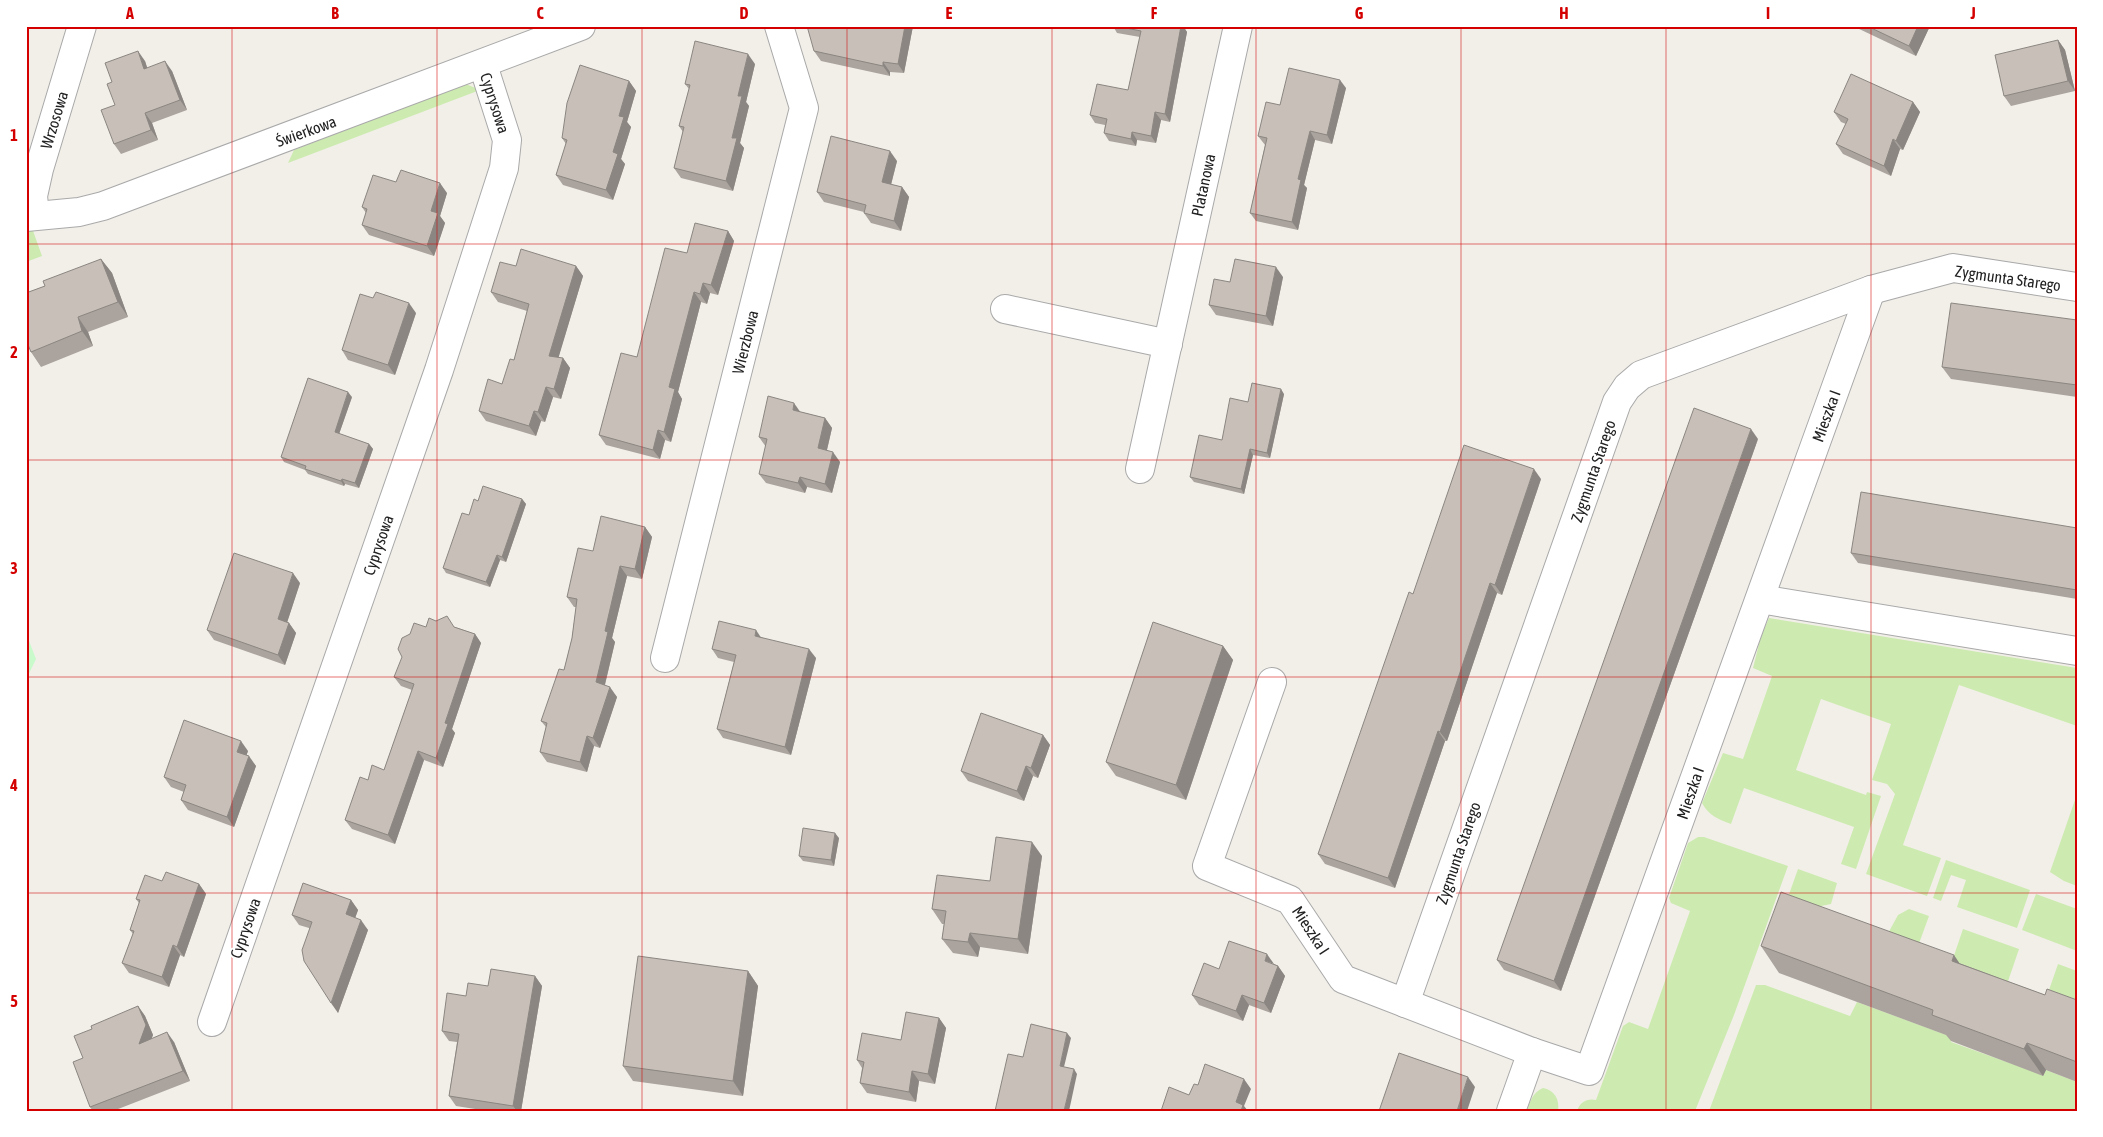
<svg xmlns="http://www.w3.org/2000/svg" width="2103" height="1137" font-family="'Asap Condensed',sans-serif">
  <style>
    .grass { fill: #cdebb0 }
    .park { fill: #c8facc }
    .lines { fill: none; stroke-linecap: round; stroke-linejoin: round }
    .minor-casing { stroke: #a9a9a9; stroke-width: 30 }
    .minor { stroke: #fff; stroke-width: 28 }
    .wall { fill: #aba49e }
    .shaded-wall { fill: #8b8681 }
    .building { fill: #c7bfb8; stroke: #8b8681 }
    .grid { fill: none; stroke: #d40000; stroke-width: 1; stroke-opacity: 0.55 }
    .labels { text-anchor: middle; stroke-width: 4; stroke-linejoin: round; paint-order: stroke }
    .street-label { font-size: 16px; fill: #222; stroke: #fff }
    .neatline { fill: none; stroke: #d40000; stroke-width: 2 }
    .grid-label { font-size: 16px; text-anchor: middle; font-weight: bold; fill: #d40000 }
  </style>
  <rect width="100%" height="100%" fill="#f2efe9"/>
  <g class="grass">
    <path d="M466,84l14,6 -192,73 6,-13z"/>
    <path d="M26,228h6l10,28 -16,6z"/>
    <path d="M1769,618l308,50v58l-118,-41 -56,160 38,13 -14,38 -61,-22 29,-80 -8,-10 -15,-4 19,-56 -70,-25 -25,71 70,25 1,-3 14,4 -25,73 -15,-5 13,-37 -110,-39 -13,36c-13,-5 -22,-8 -29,-21l21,-50 20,6 29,-83 -19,-8 8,-32z"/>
    <path d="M2077,794v92l-13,-5 -14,-9z"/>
    <path d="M1698,837h6l84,29 -54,149 -39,96h-118c3,-9 10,-13 19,-11l27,-74 6,-4 19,7 42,-118 -19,-8 -2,-5 19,-55z"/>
    <path d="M1946,860l84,30 -13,38 -60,-21 9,-27 -15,-5 -10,26 -8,-3z"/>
    <path d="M1798,869l39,14 -6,21 -49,10z"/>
    <path d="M2036,894l41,15v42l-55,-21z"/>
    <path d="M1909,909l20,7 -16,44 -33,-12 18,-33z"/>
    <path d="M1963,929l56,20 -17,50 -54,-26z"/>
    <path d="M2058,964l19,7v29l-28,-10z"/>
    <path d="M1756,985h9l85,31 7,-14 95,35 -1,5 92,33 3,-5 31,12v29h-368z"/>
    <path d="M1543,1088c11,2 17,11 15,23h-31c3,-10 6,-19 16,-23z"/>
  </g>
  <path class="park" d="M26,633l10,26 -10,21z"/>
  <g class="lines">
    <defs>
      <g id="minor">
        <path d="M35,215l-2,-19 6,-27 43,-143"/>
        <path d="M26,217l53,-5 24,-6 478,-180"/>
        <path d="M1005,309l163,35"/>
        <path d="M1140,469l98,-443"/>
        <path d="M1760,599l317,52"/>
        <path d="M665,658l139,-550 -25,-82"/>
        <path d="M1272,682l-65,184 83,34 53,79 189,73 57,19 282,-781"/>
        <path d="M1405,1003l212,-601 10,-15 14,-12 230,-85 82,-22 124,19"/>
        <path d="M212,1022l227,-652 65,-202 3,-28 -24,-75"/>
        <path d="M1511,1111l21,-59"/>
      </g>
    </defs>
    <use href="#minor" class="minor-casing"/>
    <use href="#minor" class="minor"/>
  </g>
  <g class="wall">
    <path d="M913,26l-9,47 -14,-1v4l-69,-15 -7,-10z"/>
    <path d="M1113,26h70l4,6 -17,90 -9,-2 -5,23 -19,-3 -1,6 -27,-5 -5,-8 1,-8 -10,-2 -5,-8 38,-25 12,-53 -23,-4z"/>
    <path d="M1854,26h76l-14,30 -61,-29z"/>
    <path d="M2058,40l7,10 10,41 -64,15 -7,-10z"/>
    <path d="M145,61l2,7 25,3 15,39 -35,13 6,17 -37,14 -7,-10 1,-39 -3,-23z"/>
    <path d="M755,64l-9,38 3,4 -9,37 4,5 -11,43 -52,-13 -7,-10 9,-36 -4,-6 10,-37 -4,-5z"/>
    <path d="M629,81l7,10 -9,31 4,5 -10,32 4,5 -12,36 -50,-15 -7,-10 10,-31 -4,-6z"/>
    <path d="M1346,88l-14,56 -17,-4 -11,45 3,3 -9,42 -42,-9 -6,-8 15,-68 -7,-9 22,-31z"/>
    <path d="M1913,102l7,10 -17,38 -3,-1 -9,27 -48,-22 -7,-10 10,-20 -5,-2 -7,-10z"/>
    <path d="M897,161l-6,24 11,2 7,10 -8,34 -30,-8 -7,-10v-1l-40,-10 -7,-10z"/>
    <path d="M396,182l51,11 -7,23 5,7 -11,33 -65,-21 -7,-10 4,-12 -4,-6z"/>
    <path d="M728,231l6,10 -16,54 -8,-2 -3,11 -6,-2 -23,90 4,7 -11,43 -6,-2 -5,19 -54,-14 -7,-10 88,-182z"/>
    <path d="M101,259l11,14 16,44 -40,15 5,14 -52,21 -10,-15 -4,-9 -1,1v-51l19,-7z"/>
    <path d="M516,266h60l7,10 -25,82h5l7,10 -9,31 -8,-2 -8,25 -4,-1 -5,15 -50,-15 -7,-10 23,-27 12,-24 13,-49 -29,-9 -7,-10z"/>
    <path d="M1283,277l-10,49 -57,-11 -7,-10 21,-23z"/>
    <path d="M416,313l-21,62 -47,-15 -6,-10z"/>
    <path d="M2077,320v77l-126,-18 -9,-12z"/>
    <path d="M1284,394l-14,64 -17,-3 -9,39 -50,-12 -4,-5 32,-37 26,-38z"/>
    <path d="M352,397l-13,37 30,10 4,5 -14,39 -14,-4 -1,2 -36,-12 -3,-4 -21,-8 -3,-5z"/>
    <path d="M801,412l24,6 7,10 -5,22 13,12 -8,31 -25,-6 -2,6 -39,-10 -7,-9 7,-27 -7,-10z"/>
    <path d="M1758,439l-197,552 -57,-21 -7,-10z"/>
    <path d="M1541,479l-39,116 -5,-2 -50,148h-2l-50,147 -70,-24 -7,-10 95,-260z"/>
    <path d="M522,499l4,5 -20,58 -6,-2 -10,27 -44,-14 -3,-5 35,-67z"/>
    <path d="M645,527l7,10 -10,42 -15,-3 -15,62 3,4 -10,43 12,12 -17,51 -6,-2 -7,26 -40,-10 -7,-10 6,-25 -5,-6 23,-51 8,-32 4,-31h-2l-7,-10 26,-46z"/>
    <path d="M2077,528v71l-219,-36 -7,-10z"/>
    <path d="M300,583l-13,39 2,1 7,10 -11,32 -71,-25 -7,-10z"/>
    <path d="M426,627h29l20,7 6,9 -29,86 3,4 -12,34 -19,-7 -29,84 -43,-15 -7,-9 23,-40 16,-10 28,-80 -11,-4 -7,-9z"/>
    <path d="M761,637l55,21 -25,97 -68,-17 -6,-9 17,-67 -16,-4 -6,-9z"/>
    <path d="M1223,646l10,14 -47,140 -70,-24 -10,-14z"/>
    <path d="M1043,735l7,10 -12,33 -5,-2 -9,25 -56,-20 -7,-10z"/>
    <path d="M248,751l-2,5 10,10 -22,61 -46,-17 -7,-10 3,-8 -13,-5 -7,-10z"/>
    <path d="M839,838l-5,28 -31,-5 -4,-5z"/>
    <path d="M1042,856l-14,98 -48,-7 -2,10 -25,-4 -11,-14 2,-15h-2l-10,-15z"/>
    <path d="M162,881l37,3 7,10 -22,63 -4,-2 -11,32 -40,-14 -7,-10 11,-29 -3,-4 9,-27 -3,-4z"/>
    <path d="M351,900l7,10 -3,8 13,12 -30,83 -29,-85 -10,-3 -7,-10z"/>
    <path d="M1761,946l198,17 86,32 32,5v82l-31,-12 -3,6 -92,-35 -5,-6 -167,-62z"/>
    <path d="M1274,964l4,2 7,10 -14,37 -22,-8 -6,16 -44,-16 -7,-10z"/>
    <path d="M748,971l10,15 -15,110 -110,-15 -10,-15z"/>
    <path d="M535,976l7,10 -21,125h-33l-32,-5 -7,-10 8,-54 -8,-1 -7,-10 24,-35 22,-10z"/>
    <path d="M138,1006l7,10 8,19 -2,4 23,3 16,39 -77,30h-20l-3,-4 -7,-49 9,-29z"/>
    <path d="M939,1018l7,10 -11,56 -16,-3 -3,21 -49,-9 -7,-10 2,-15 -5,-8 44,-20z"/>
  </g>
  <g class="shaded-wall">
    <path d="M905,26h8l-9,47 -6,-9z"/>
    <path d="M1178,26h5l4,6 -17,90 -5,-8z"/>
    <path d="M1918,26h12l-14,30 -7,-10z"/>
    <path d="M2058,40l7,10 10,41 -7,-10z"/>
    <path d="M138,51l7,10 6,18 -7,-10z"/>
    <path d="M748,54l7,10 -9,38 3,4 -9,37 4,5 -11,43 -7,-10 12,-85z"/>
    <path d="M165,61l7,10 15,39 -7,-10z"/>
    <path d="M883,62l7,10v4l-7,-10z"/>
    <path d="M1340,80l6,8 -14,56 -5,-9z"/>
    <path d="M629,81l7,10 -9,31 4,5 -10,32 4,5 -12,36 -7,-10 13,-74z"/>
    <path d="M1913,102l7,10 -17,38 -7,-9z"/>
    <path d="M1155,112l6,8 -5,23 -5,-7z"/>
    <path d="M145,113l7,10 6,17 -7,-10z"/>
    <path d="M1310,131l5,9 -11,45 3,3 -9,42 -6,-8 6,-43z"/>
    <path d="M1132,132l5,8 -1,6 -5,-7z"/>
    <path d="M1893,139l7,10 -9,27 -7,-10z"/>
    <path d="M890,151l7,10 -8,31 -7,-10z"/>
    <path d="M440,183l7,10 -7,23 5,7 -11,33 -7,-10 4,-35z"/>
    <path d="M902,187l7,10 -8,34 -7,-10z"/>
    <path d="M728,231l6,10 -16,54 -7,-10z"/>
    <path d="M101,259l11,14 16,44 -10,-15z"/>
    <path d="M576,266l7,10 -27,90 -7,-10z"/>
    <path d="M1276,267l7,10 -10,49 -7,-10z"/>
    <path d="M703,283l7,10 -3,11 -7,-10z"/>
    <path d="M694,292l7,10 -23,90 4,7 -11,43 -7,-10 5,-45z"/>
    <path d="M409,303l7,10 -21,62 -7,-10z"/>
    <path d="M78,317l10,15 5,14 -11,-15z"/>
    <path d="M563,358l7,10 -9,31 -7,-10z"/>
    <path d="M546,387l7,10 -8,25 -7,-10z"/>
    <path d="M1281,389l3,5 -14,64 -3,-5z"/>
    <path d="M348,392l4,5 -14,40 -3,-5z"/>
    <path d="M794,403l7,10 -8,-3z"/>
    <path d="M534,411l7,10 -5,15 -7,-10z"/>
    <path d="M825,418l7,10 -7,30 -7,-10z"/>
    <path d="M1751,429l7,10 -197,552 -7,-10z"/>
    <path d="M658,430l7,10 -5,19 -7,-9z"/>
    <path d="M369,444l4,5 -14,39 -4,-5z"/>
    <path d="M1250,449l3,6 -9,39 -3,-5z"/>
    <path d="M833,452l7,10 -8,31 -7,-9z"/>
    <path d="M1534,469l7,10 -39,116 -7,-10z"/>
    <path d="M800,477l7,10 -2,6 -7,-10z"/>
    <path d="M342,479l3,5 -1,2 -3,-5z"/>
    <path d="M522,499l4,5 -20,58 -4,-5z"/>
    <path d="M645,527l7,10 -10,42 -7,-10z"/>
    <path d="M497,555l3,5 -10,27 -4,-5z"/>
    <path d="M620,566l7,10 -15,62 3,4 -12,50 -7,-10 9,-51z"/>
    <path d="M293,573l7,10 -15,46 -7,-10z"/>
    <path d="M1490,583l7,10 -50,148 -7,-9z"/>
    <path d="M289,623l7,10 -11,32 -7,-10z"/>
    <path d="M756,630l6,9 -7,-3z"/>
    <path d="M475,634l6,9 -29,86 3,4 -12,34 -7,-9 9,-35z"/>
    <path d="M1223,646l10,14 -47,140 -10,-15z"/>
    <path d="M809,649l7,9 -25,97 -6,-8z"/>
    <path d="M610,687l7,10 -17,51 -7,-10z"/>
    <path d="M1438,731l7,10 -50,147 -7,-10z"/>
    <path d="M1043,735l7,10 -12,33 -7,-10z"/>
    <path d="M587,736l7,10 -7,26 -7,-10z"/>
    <path d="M241,741l7,10 -4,11 -7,-10z"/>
    <path d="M418,751l6,9 -29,84 -7,-9z"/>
    <path d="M249,756l7,10 -22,61 -7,-10z"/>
    <path d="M1026,766l7,10 -9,25 -7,-10z"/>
    <path d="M835,833l4,5 -5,28 -3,-6z"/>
    <path d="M1032,842l10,14 -14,98 -10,-15z"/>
    <path d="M199,884l7,10 -22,63 -7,-10z"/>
    <path d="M351,900l7,10 -5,14 -7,-10z"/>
    <path d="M361,920l7,10 -30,83 -7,-10z"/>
    <path d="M970,933l10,14 -2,10 -10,-15z"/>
    <path d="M173,945l7,10 -11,32 -7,-10z"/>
    <path d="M1267,954l7,10 -9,-3z"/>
    <path d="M1954,955l18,27 -20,-21z"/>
    <path d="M1278,966l7,10 -14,37 -7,-10z"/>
    <path d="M748,971l10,15 -15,110 -10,-15z"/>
    <path d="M535,976l7,10 -21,125h-4l-4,-5z"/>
    <path d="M1242,995l7,10 -6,16 -7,-10z"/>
    <path d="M138,1006l7,10 8,19 -7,19 -7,-10z"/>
    <path d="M939,1018l7,10 -11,56 -7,-10z"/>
    <path d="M167,1032l7,10 16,39 -7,-10z"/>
    <path d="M1067,1033l4,5 -8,33 -3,-5z"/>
    <path d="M2027,1043l19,27 -3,6 -19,-27z"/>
    <path d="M1074,1069l3,5 -8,37h-5z"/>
    <path d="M912,1071l7,10 -3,21 -7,-10z"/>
    <path d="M1468,1077l7,10 -8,24h-10z"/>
    <path d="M1244,1079l7,10 -7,17 4,5h-7l-5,-9z"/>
  </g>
  <g class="building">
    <path d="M807,26h98l-7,38 -15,-2v4l-69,-15z"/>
    <path d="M1116,26h65l-16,88 -10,-2 -4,24 -19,-4 -1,7 -27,-6 3,-14 -17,-4 7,-31 31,6 13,-59z"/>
    <path d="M1867,26h51l-9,20z"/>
    <path d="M2058,40l10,41 -64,15 -9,-41z"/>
    <path d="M695,41l53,13 -10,42h4l-10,42h5l-11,43 -52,-13 10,-41 -5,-1 11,-41 -5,-1z"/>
    <path d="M138,51l6,18 21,-8 15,39 -35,13 6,17 -37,14 -13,-34 14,-5 -8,-21 5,-2 -7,-19z"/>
    <path d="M580,65l49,16 -10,35 5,1 -11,35 5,2 -12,36 -50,-15 11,-35 -5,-2 5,-35z"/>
    <path d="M1289,68l51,12 -13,55 -17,-4 -12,48 3,1 -9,42 -42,-9 17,-75 -9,-2 8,-34 14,3z"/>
    <path d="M1851,74l62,28 -17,39 -3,-2 -9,27 -48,-22 12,-25 -14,-7z"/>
    <path d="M831,136l59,15 -8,31 20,5 -8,34 -30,-8 2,-8 -49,-13z"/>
    <path d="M401,170l39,13 -9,28 7,2 -11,33 -65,-21 5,-16 -5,-2 11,-32 23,7z"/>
    <path d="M695,223l33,8 -17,54 -8,-2 -3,11 -6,-2 -25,95 6,2 -11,43 -6,-2 -5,20 -54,-15 22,-82 16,4 28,-109 22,5z"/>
    <path d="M521,249l55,17 -27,90 14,2 -9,31 -8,-2 -8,25 -4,-1 -5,15 -50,-15 9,-32 14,5 8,-25 4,1 15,-56 -38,-12 9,-30 16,4z"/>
    <path d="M101,259l17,43 -40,15 4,14 -51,21 -5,-12v-47l19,-7 -2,-5z"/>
    <path d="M1235,259l41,8 -10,49 -57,-11 5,-26 16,3z"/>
    <path d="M376,292l33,11 -21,62 -46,-15 18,-56 13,4z"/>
    <path d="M1951,303l126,17v65l-135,-18z"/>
    <path d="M308,378l40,14 -13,40 34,12 -14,39 -13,-4 -1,2 -36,-12 1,-3 -25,-9z"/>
    <path d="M1252,383l29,6 -14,64 -17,-4 -9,40 -51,-12 9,-42 23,5 8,-42 18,4z"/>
    <path d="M768,396l26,7 -1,7 32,8 -7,30 15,4 -8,32 -25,-7 -2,6 -39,-9 8,-35 -8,-2z"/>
    <path d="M1694,408l57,21 -197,552 -57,-21z"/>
    <path d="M1464,445l70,24 -39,116 -5,-2 -50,149 -2,-1 -50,147 -70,-24 91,-262 4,2z"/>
    <path d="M483,486l39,13 -20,58 -5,-2 -11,27 -43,-14 19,-55 7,2 5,-16 4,2z"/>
    <path d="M1861,492l216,36v62l-226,-37z"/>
    <path d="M601,516l44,11 -10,42 -15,-3 -15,65 3,1 -12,50 14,5 -17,51 -6,-2 -7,26 -40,-10 7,-29 -6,-2 18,-52 5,1 8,-32 5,-39 -10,-2 11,-49 15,3z"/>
    <path d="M234,553l59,20 -15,46 11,4 -11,32 -71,-25z"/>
    <path d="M447,616l7,11 21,7 -30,89 3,1 -12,34 -18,-7 -30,84 -43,-15 15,-43 8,3 4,-15 12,5 30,-86 -20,-7 8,-20 -4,-8 4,-11 8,-4 4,-11 12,4 3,-9 7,3z"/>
    <path d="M719,621l37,9 -1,6 54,13 -24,98 -68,-18 19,-74 -24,-6z"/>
    <path d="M1153,622l70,24 -47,139 -70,-23z"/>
    <path d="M981,713l62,22 -12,33 -5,-2 -9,25 -56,-20z"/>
    <path d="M184,720l57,21 -4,11 12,4 -22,61 -46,-17 5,-15 -22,-8z"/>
    <path d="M803,828l32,5 -4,27 -32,-4z"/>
    <path d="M996,837l36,5 -14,97 -48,-6 -2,9 -26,-3 4,-28 -14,-2 5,-34 53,6z"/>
    <path d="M166,872l33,12 -22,63 -4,-2 -11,32 -40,-14 12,-32 -4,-1 10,-30 -4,-1 9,-24 17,6z"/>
    <path d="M303,883l48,17 -5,14 15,6 -30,83 -27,-42 -2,-11 10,-28 -20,-7z"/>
    <path d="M1781,892l173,63 -2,6 93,34 2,-6 30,11v62l-50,-19 -3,6 -92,-34 1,-5 -172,-64z"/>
    <path d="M1229,941l38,13 -2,7 13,5 -14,37 -22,-8 -6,16 -44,-16 12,-32 15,6z"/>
    <path d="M638,956l110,15 -15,110 -110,-15z"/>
    <path d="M491,969l44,7 -22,130 -64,-10 10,-62 -17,-3 5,-38 19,3 2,-13 20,3z"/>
    <path d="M138,1006l8,19 -7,19 28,-12 16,39 -93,36 -17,-45 10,-4 -9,-22 18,-7 -1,-3z"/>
    <path d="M906,1012l33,6 -11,56 -16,-3 -3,21 -49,-9 4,-21 -7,-2 5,-27 39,7z"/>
    <path d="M1031,1024l36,9 -7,33 14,3 -10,42h-69l13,-57 15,3z"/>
    <path d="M1399,1053l69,24 -11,34h-78z"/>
    <path d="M1205,1064l39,15 -8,23 7,3 -2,6h-80l8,-24 20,8 5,-11 4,1z"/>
  </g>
  <path class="grid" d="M232,26v1085M437,26v1085M642,26v1085M847,26v1085M1052,26v1085M1256,26v1085M1461,26v1085M1666,26v1085M1871,26v1085M26,244h2051M26,460h2051M26,677h2051M26,893h2051"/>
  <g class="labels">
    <g class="street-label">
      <text transform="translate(495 103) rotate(72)" y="6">Cyprysowa</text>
      <text transform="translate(54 120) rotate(-73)" y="6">Wrzosowa</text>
      <text transform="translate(306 131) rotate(-20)" y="6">Świerkowa</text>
      <text transform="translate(1203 185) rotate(-78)" y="6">Platanowa</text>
      <text transform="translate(2008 278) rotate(8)" y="6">Zygmunta Starego</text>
      <text transform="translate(745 342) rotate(-76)" y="6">Wierzbowa</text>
      <text transform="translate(1826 416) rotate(-70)" y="6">Mieszka I</text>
      <text transform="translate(1593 471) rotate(-71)" y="6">Zygmunta Starego</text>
      <text transform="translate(378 545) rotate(-71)" y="6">Cyprysowa</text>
      <text transform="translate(1690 793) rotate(-71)" y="6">Mieszka I</text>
      <text transform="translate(1458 853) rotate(-71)" y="6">Zygmunta Starego</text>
      <text transform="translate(245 928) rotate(-71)" y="6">Cyprysowa</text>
      <text transform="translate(1311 930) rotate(57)" y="6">Mieszka I</text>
    </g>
  </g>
  <rect width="2103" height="1137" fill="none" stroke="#ffffff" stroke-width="55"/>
  <rect x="28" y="28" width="2048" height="1082" class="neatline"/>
  <g class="grid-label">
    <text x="130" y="19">A</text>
    <text x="335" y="19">B</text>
    <text x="540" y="19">C</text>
    <text x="744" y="19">D</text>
    <text x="949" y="19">E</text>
    <text x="1154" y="19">F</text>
    <text x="1359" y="19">G</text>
    <text x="1564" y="19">H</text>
    <text x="1768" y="19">I</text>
    <text x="1973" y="19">J</text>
    <text x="14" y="141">1</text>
    <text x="14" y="358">2</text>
    <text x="14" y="574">3</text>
    <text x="14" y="791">4</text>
    <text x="14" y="1007">5</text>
  </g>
</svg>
